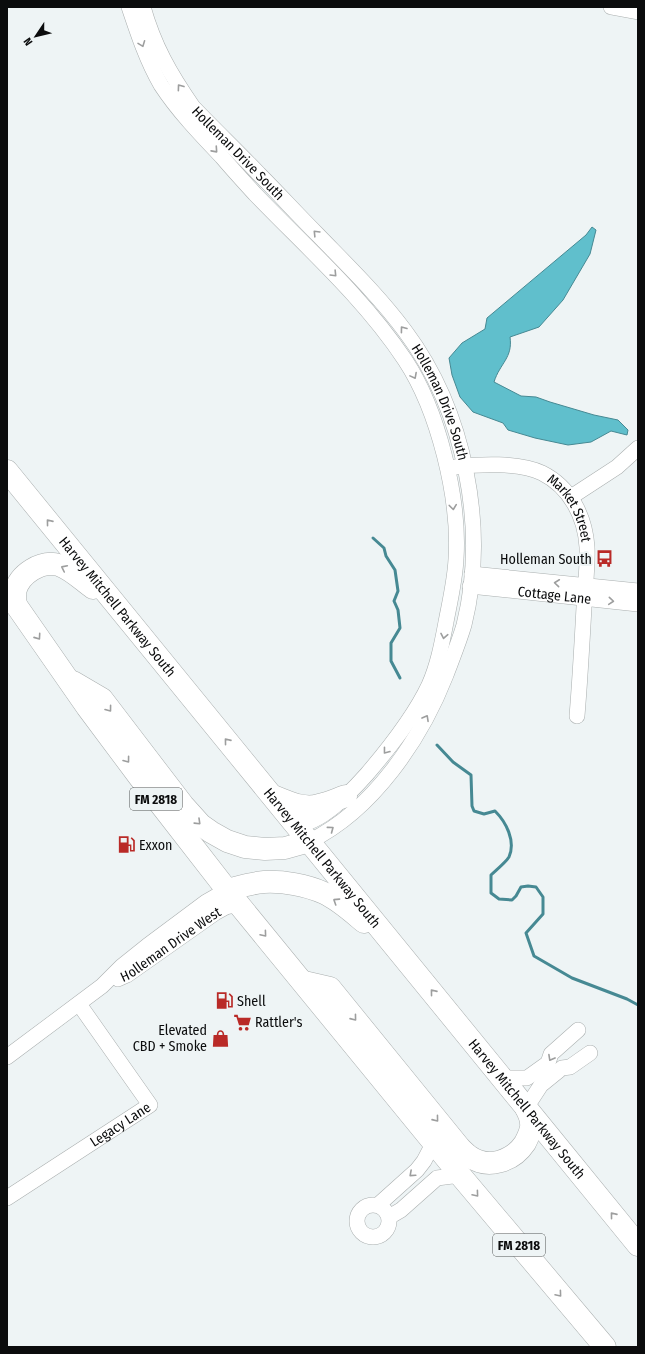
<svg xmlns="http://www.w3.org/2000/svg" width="645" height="1354" font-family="'Fira Sans Condensed',sans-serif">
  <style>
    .water { fill: #60bfcc; stroke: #468993 }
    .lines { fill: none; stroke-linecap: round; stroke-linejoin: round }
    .stream { stroke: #468993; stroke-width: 3 }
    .minor-casing { stroke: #aaafaf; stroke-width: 16 }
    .highway-casing { stroke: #aaafaf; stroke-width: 23 }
    .minor { stroke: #fff; stroke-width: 15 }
    .highway { stroke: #fff; stroke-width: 22 }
    .oneway { stroke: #9d9e9e }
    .labels { text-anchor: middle; stroke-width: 4; stroke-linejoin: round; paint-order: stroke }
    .shield { fill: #eef4f5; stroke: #4f5253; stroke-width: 1 }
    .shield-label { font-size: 13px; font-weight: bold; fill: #0b0c0d }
    .street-label { font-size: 14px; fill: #0b0c0d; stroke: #eef4f5 }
    .poi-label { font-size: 14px; fill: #0b0c0d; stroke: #eef4f5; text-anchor: start }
  </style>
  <rect width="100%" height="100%" fill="#eef4f5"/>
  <path class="water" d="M592,227l4,3 -6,24 -27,46 -24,27 -29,10c3,21 -10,26 -16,45l27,14 15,1 14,5 44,13 24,5 10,10 -1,5 -16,-4 -20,11 -23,3 -33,-7 -27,-8 -5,-7 -30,-11 -13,-15 -8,-22 -3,-17 13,-15 23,-14 2,-11 99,-83z"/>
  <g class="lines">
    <g class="stream">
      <path d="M373,538l11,10 2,8 9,14 3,21 -4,10 4,9 2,18 -9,15v18l9,17"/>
      <path d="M437,745l16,17 18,13 1,31 2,5 10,3 11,-3c11,11 21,30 14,46 -4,6 -13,13 -18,18v18l8,6 13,1 4,-4 5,-9 7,-1 8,1 7,10v17l-17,19 8,23 38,22 55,21 11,6"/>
    </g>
    <defs>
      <g id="minor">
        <path d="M129,7c9,27 18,54 32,78 17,26 40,50 61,72 11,13 22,25 33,37 52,54 108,103 150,166 33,50 55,138 51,199 -1,21 -6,42 -10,63 -4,21 -8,43 -17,63 -15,32 -39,62 -62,89 -16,18 -46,50 -71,51"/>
        <path id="s1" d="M143,7c11,39 27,67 50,100 22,23 44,44 66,67 20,20 39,41 59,61 31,32 61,61 87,96 60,80 83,197 59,294 -5,17 -12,34 -18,50 -25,64 -73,135 -136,166"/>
        <path d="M611,7l27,5"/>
        <path id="s2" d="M455,467c24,-3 64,-5 87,6 28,14 43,43 45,74 1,19 -2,40 -3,60 -2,37 -4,73 -7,109"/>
        <path d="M571,497l46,-30 21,-19"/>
        <path d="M472,574l166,17"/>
        <path id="s3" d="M470,586l168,18"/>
        <path id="s4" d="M118,979l9,-4 88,-62 11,-6 13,-3"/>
        <path d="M7,1057l95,-71 20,-20 25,-20 59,-44 21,-12"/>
        <path d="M503,1078h24l21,-15 3,-9 27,-24"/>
        <path d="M526,1108l15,-23 21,-17 8,-1 20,-14"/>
        <path id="s5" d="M7,1198l143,-93 -71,-101"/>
        <circle cx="373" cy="1221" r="16"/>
        <path d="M378,1205l39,-35 7,-9 10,-19"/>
        <path d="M389,1217l12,-7 36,-32 23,-3"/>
      </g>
      <g id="highway">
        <path id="s6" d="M7,471l631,774"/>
        <path d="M7,592l80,115 53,71 87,112 233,285 145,172"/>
        <path d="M16,605c-1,-4 -1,-9 -1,-13 4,-18 26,-32 44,-27 12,4 24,16 34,23"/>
        <path d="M73,682l29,17 81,106 18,20 10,7 16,9 18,6 20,2 20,-1 25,-7"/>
        <path d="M273,796c14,5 30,14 46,9 9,-2 18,-6 27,-9"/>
        <path d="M227,890c12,-3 24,-7 37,-8 19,-1 42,3 60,11 15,7 28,19 40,29"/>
        <path d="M304,982l26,6 130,160c3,3 6,6 9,8 19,14 44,5 56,-13 3,-6 7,-14 6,-20 0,-5 -3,-11 -5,-15"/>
      </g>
    </defs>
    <use href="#minor" class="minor-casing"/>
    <use href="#highway" class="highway-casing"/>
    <use href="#minor" class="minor"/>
    <use href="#highway" class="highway"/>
  </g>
  <defs><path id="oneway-chevron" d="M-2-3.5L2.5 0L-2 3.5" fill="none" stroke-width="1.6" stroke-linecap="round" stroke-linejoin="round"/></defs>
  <g class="oneway">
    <use href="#oneway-chevron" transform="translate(142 44) rotate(69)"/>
    <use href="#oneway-chevron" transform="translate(180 87) rotate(-126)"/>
    <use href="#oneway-chevron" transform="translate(215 150) rotate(48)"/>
    <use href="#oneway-chevron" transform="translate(316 233) rotate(-134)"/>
    <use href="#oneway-chevron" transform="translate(334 274) rotate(46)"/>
    <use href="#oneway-chevron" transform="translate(403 329) rotate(-127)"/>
    <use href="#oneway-chevron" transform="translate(414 376) rotate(62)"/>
    <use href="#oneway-chevron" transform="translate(453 507) rotate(83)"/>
    <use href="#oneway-chevron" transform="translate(49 522) rotate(-129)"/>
    <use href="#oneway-chevron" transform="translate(64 568) rotate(-154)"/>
    <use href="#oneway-chevron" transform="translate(557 583) rotate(-174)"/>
    <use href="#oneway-chevron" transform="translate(611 601) rotate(5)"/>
    <use href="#oneway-chevron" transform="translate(444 636) rotate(101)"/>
    <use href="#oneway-chevron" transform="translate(38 637) rotate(55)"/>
    <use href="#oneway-chevron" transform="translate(109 709) rotate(53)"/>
    <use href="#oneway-chevron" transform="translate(426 718) rotate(-61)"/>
    <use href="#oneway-chevron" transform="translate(227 741) rotate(-129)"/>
    <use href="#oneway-chevron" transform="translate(386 751) rotate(128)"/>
    <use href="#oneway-chevron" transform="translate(127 760) rotate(53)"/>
    <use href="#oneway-chevron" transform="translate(198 822) rotate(44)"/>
    <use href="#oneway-chevron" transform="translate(331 829) rotate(-37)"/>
    <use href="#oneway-chevron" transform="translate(336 901) rotate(-147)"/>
    <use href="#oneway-chevron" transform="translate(264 934) rotate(50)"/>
    <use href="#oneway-chevron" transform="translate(433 992) rotate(-129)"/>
    <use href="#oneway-chevron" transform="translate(354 1018) rotate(51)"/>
    <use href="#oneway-chevron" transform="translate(551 1058) rotate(119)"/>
    <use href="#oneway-chevron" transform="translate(436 1119) rotate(51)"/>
    <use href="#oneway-chevron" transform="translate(412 1174) rotate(138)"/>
    <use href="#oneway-chevron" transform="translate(476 1194) rotate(50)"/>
    <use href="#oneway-chevron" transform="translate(613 1215) rotate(-129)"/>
    <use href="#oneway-chevron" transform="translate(559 1294) rotate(50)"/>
  </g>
  <defs>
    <symbol id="bus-bare" viewBox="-9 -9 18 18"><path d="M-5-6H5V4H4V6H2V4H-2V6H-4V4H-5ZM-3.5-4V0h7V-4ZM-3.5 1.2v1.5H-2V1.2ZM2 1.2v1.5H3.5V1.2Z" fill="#b92a27" stroke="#eef4f5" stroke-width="2.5" paint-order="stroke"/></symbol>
    <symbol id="fuel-bare" viewBox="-9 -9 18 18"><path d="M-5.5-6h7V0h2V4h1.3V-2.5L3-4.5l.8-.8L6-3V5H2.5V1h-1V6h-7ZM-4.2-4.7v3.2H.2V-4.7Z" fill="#b92a27" stroke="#eef4f5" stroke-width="2.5" paint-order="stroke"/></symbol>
    <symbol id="supermarket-bare" viewBox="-9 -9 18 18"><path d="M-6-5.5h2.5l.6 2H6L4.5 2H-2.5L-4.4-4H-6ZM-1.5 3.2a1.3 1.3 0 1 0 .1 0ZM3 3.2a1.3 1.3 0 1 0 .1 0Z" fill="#b92a27" stroke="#eef4f5" stroke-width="2.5" paint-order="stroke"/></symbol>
    <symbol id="shop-bare" viewBox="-9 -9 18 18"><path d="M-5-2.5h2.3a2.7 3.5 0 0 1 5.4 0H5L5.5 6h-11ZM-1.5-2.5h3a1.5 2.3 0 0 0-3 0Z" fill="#b92a27" stroke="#eef4f5" stroke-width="2.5" paint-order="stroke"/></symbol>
  </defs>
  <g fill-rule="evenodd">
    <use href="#bus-bare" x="592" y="546" width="25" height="25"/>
    <use href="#fuel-bare" x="114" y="832" width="25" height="25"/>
    <use href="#fuel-bare" x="212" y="988" width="25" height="25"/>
    <use href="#supermarket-bare" x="230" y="1010" width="25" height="25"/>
    <use href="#shop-bare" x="208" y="1026" width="25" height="25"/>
  </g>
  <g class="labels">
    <g class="shield">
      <rect x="130" y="788" width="52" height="22" rx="3"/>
      <rect x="493" y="1234" width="52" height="22" rx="3"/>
    </g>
    <g class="shield-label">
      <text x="156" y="804">FM 2818</text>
      <text x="519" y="1250">FM 2818</text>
    </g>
    <g class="street-label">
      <text dy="5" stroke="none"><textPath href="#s1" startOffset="177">Holleman Drive South</textPath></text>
      <text dy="5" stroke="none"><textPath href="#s1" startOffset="501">Holleman Drive South</textPath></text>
      <text dy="5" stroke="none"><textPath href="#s2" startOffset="135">Market Street</textPath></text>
      <text dy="5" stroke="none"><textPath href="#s3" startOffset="85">Cottage Lane</textPath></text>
      <text dy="5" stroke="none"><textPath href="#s6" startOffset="175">Harvey Mitchell Parkway South</textPath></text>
      <text dy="5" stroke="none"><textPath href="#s6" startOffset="499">Harvey Mitchell Parkway South</textPath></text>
      <text dy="5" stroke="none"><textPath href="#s4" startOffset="63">Holleman Drive West</textPath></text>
      <text dy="5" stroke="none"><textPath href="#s6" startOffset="823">Harvey Mitchell Parkway South</textPath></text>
      <text dy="5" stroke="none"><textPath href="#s5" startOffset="135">Legacy Lane</textPath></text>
    </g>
    <g class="poi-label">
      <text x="592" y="564" text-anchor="end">Holleman South</text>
      <text x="139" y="850">Exxon</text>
      <text x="237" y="1006">Shell</text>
      <text x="255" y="1027">Rattler's</text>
      <text x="207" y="1035" text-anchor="end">Elevated<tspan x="207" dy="16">CBD + Smoke</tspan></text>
    </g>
  </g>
  <rect width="645" height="1354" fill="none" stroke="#0b0c0d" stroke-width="16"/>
  <g transform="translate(36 36) rotate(235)" stroke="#eef4f5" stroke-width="3" paint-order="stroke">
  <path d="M0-3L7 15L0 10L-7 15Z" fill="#0b0c0d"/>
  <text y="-6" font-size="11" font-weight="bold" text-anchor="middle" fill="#0b0c0d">N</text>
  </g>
</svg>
